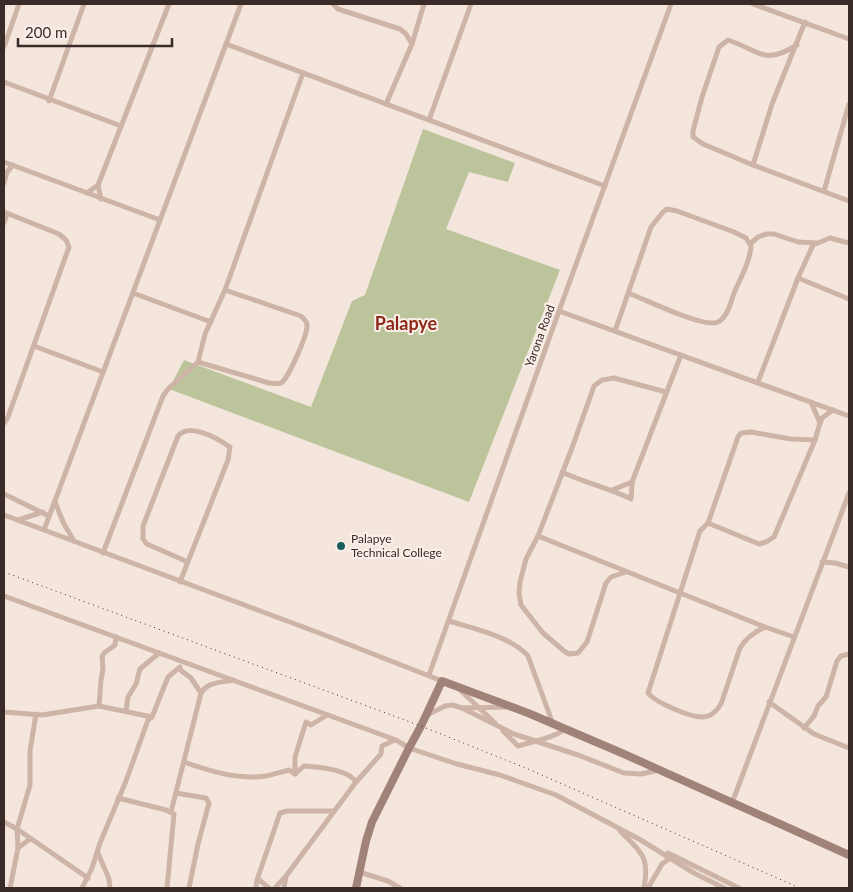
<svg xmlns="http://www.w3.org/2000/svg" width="853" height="892" font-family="Lato,sans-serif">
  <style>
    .green { fill: #bbc49b }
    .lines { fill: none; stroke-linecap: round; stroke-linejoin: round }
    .street { stroke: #cdb4a7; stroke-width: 5 }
    .secondary { stroke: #a18278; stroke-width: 8 }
    .rail { stroke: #392b28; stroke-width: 1; stroke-dasharray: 1 4; stroke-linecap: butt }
    .poi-dot { fill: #1a5d5a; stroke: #fbf0e9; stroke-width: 2 }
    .labels { text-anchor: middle; stroke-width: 4; stroke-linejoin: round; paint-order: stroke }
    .street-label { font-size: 12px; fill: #392b28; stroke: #fbf0e9 }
    .poi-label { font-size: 12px; fill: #392b28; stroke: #fbf0e9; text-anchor: start }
    .district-label { font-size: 18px; font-weight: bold; fill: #8d2a1b; stroke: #fbf0e9 }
  </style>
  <rect width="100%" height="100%" fill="#f4e6dc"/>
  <path class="green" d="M423,129l92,34 -7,19 -39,-10 -23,57 114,41 -91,232 -300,-113 15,-29 127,47 41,-106 13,-6z"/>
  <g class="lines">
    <g class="street">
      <path d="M333,4l5,5 62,20 6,5 6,10"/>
      <path d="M753,4l96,35"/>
      <path d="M226,44l379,142"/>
      <path d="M797,45c-34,21 -36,6 -69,-5l-9,7 -2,6 -15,44 -9,34v6l10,7 50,21 96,36"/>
      <path d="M4,47l15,-43"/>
      <path d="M4,82l117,44"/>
      <path d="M49,101l35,-97"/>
      <path d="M386,104l26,-60 12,-40"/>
      <path d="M429,120l42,-116"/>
      <path d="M4,162l156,58"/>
      <path d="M753,165l19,-61 33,-82"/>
      <path d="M4,183l3,-11 6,-7"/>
      <path d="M98,185l3,14"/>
      <path d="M824,191l25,-87"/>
      <path d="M87,193l11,-8 71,-181"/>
      <path d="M4,212l55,22 7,6 3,7 -61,170 -4,6"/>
      <path d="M4,223l3,-9"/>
      <path d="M750,244l8,-7 8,-3h8l24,8 19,1"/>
      <path d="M798,278l51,21"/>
      <path d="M133,293l78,29"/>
      <path d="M559,311l290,105"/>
      <path d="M615,331l36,-104 12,-15 4,-3 10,2 57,21 12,6 5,8c-1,16 -11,33 -17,47 -3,9 -7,25 -16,29 -14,7 -73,-23 -90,-29"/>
      <path d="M34,346l69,26"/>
      <path d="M198,362l71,21c4,0 8,1 12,0 7,-4 27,-49 26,-58 0,-4 -4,-7 -6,-9l-76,-26"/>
      <path d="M758,382l40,-104 15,-33 17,-7 19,5"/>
      <path d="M820,423l2,-5 11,-8"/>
      <path d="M562,472c23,11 47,16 69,27l1,-17"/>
      <path d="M612,490l20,-8 49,-127"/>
      <path d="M4,494l45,22"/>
      <path d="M55,502l9,22 10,17"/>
      <path d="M4,515l318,119 120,47"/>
      <path d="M18,520l25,-8"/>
      <path d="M708,523l51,21 7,-2 8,-5 41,-97 5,-17 -9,-21"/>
      <path d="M44,530l197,-526"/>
      <path d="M538,536l227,91 29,10"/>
      <path d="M103,553l60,-157 5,-7 30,-27 7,-28 20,-44 78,-217"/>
      <path d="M822,562l13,1 14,4"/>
      <path d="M626,572l-15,5 -5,6 -19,59 -9,11 -9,1 -5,-3 -21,-18 -22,-28 -2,-12 1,-11 6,-23 12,-23 34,-88 22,-62 8,-6 12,-2 52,14"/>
      <path d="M180,582l48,-122 2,-13c-13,-9 -41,-25 -52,-11l-35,90v13l4,5 41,18"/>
      <path d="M4,596l392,144 13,8 48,16 43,11 56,20 83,44 55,34 30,15"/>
      <path d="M449,621c25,8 61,15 79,35l25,68"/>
      <path d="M765,627c-11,5 -19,11 -25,21l-19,56c-4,7 -11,13 -19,13 -12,0 -46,-14 -54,-24l50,-156 2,-6 8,-8 30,-86 3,-4 10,-1 40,7 24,1"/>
      <path d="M429,675l130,-364 112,-307"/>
      <path d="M458,688l37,35"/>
      <path d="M201,693c8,-12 20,-10 32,-13"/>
      <path d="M769,702l45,32 35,14"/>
      <path d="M99,706l2,-26 2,-11 -1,-12 2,-4 11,-8 1,-8"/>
      <path d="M462,708l45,-1"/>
      <path d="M126,711l2,-14 8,-13 4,-15 19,-16"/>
      <path d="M4,712l38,3 57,-9 53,11 -4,3 -22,61 -26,62 -8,25 -10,20"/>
      <path d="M427,715l18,-9 7,-1 10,3 52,26 64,21 46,18 17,1 18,-4"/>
      <path d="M152,717l16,-40 12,-10"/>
      <path d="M804,728l10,-12 4,-10 8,-9 11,-36 4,-5 8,-2"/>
      <path d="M503,731l15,15c16,-5 33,-7 48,-17"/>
      <path d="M184,762c25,9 54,18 82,14 7,-1 15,-4 23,-6l6,4 9,-8c14,1 44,3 52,16"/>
      <path d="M295,774v-17l11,-35 5,3 16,-10"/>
      <path d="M176,793l30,5 3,5 -11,41 -9,44"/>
      <path d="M118,798l48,12 8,4 -7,74"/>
      <path d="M732,803l117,-310"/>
      <path d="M171,812l30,-119 -10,-15 -12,-9"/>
      <path d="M4,822l13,7 71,49"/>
      <path d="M620,831c21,21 30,25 24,57"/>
      <path d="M18,848l12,-9"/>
      <path d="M98,853l11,26 1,9"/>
      <path d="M668,853l71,35"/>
      <path d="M359,872l29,9 12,7"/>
      <path d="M258,879l11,9"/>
      <path d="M10,888l8,-40 -1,-19 13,-44v-34l6,-37"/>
      <path d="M256,888l1,-8 23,-67 7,-2h46"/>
      <path d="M275,888l11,-12"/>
      <path d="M284,888l2,-12 70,-94 25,-28 1,-8 13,-6"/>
      <path d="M648,888l14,-24 8,-6"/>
    </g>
    <path class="secondary" d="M356,888l10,-47 6,-19 37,-74 12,-22 21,-45 86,32 96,41 225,101"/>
    <path class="rail" d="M4,572l417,154 107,43 272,119"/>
  </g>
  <circle class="poi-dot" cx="341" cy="546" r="5"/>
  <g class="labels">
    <g class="street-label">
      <text transform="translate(540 336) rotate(-70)" y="4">Yarona Road</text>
    </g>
    <g class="poi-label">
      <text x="351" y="543">Palapye<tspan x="351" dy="14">Technical College</tspan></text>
    </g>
    <g class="district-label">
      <text x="406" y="330">Palapye</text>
    </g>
  </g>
  <rect width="853" height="892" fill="none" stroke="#392b28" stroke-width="10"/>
  <path d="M18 38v8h154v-8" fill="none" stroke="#392b28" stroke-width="2.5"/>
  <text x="25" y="38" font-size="15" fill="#392b28" stroke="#fbf0e9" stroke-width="4" paint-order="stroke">200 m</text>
</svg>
